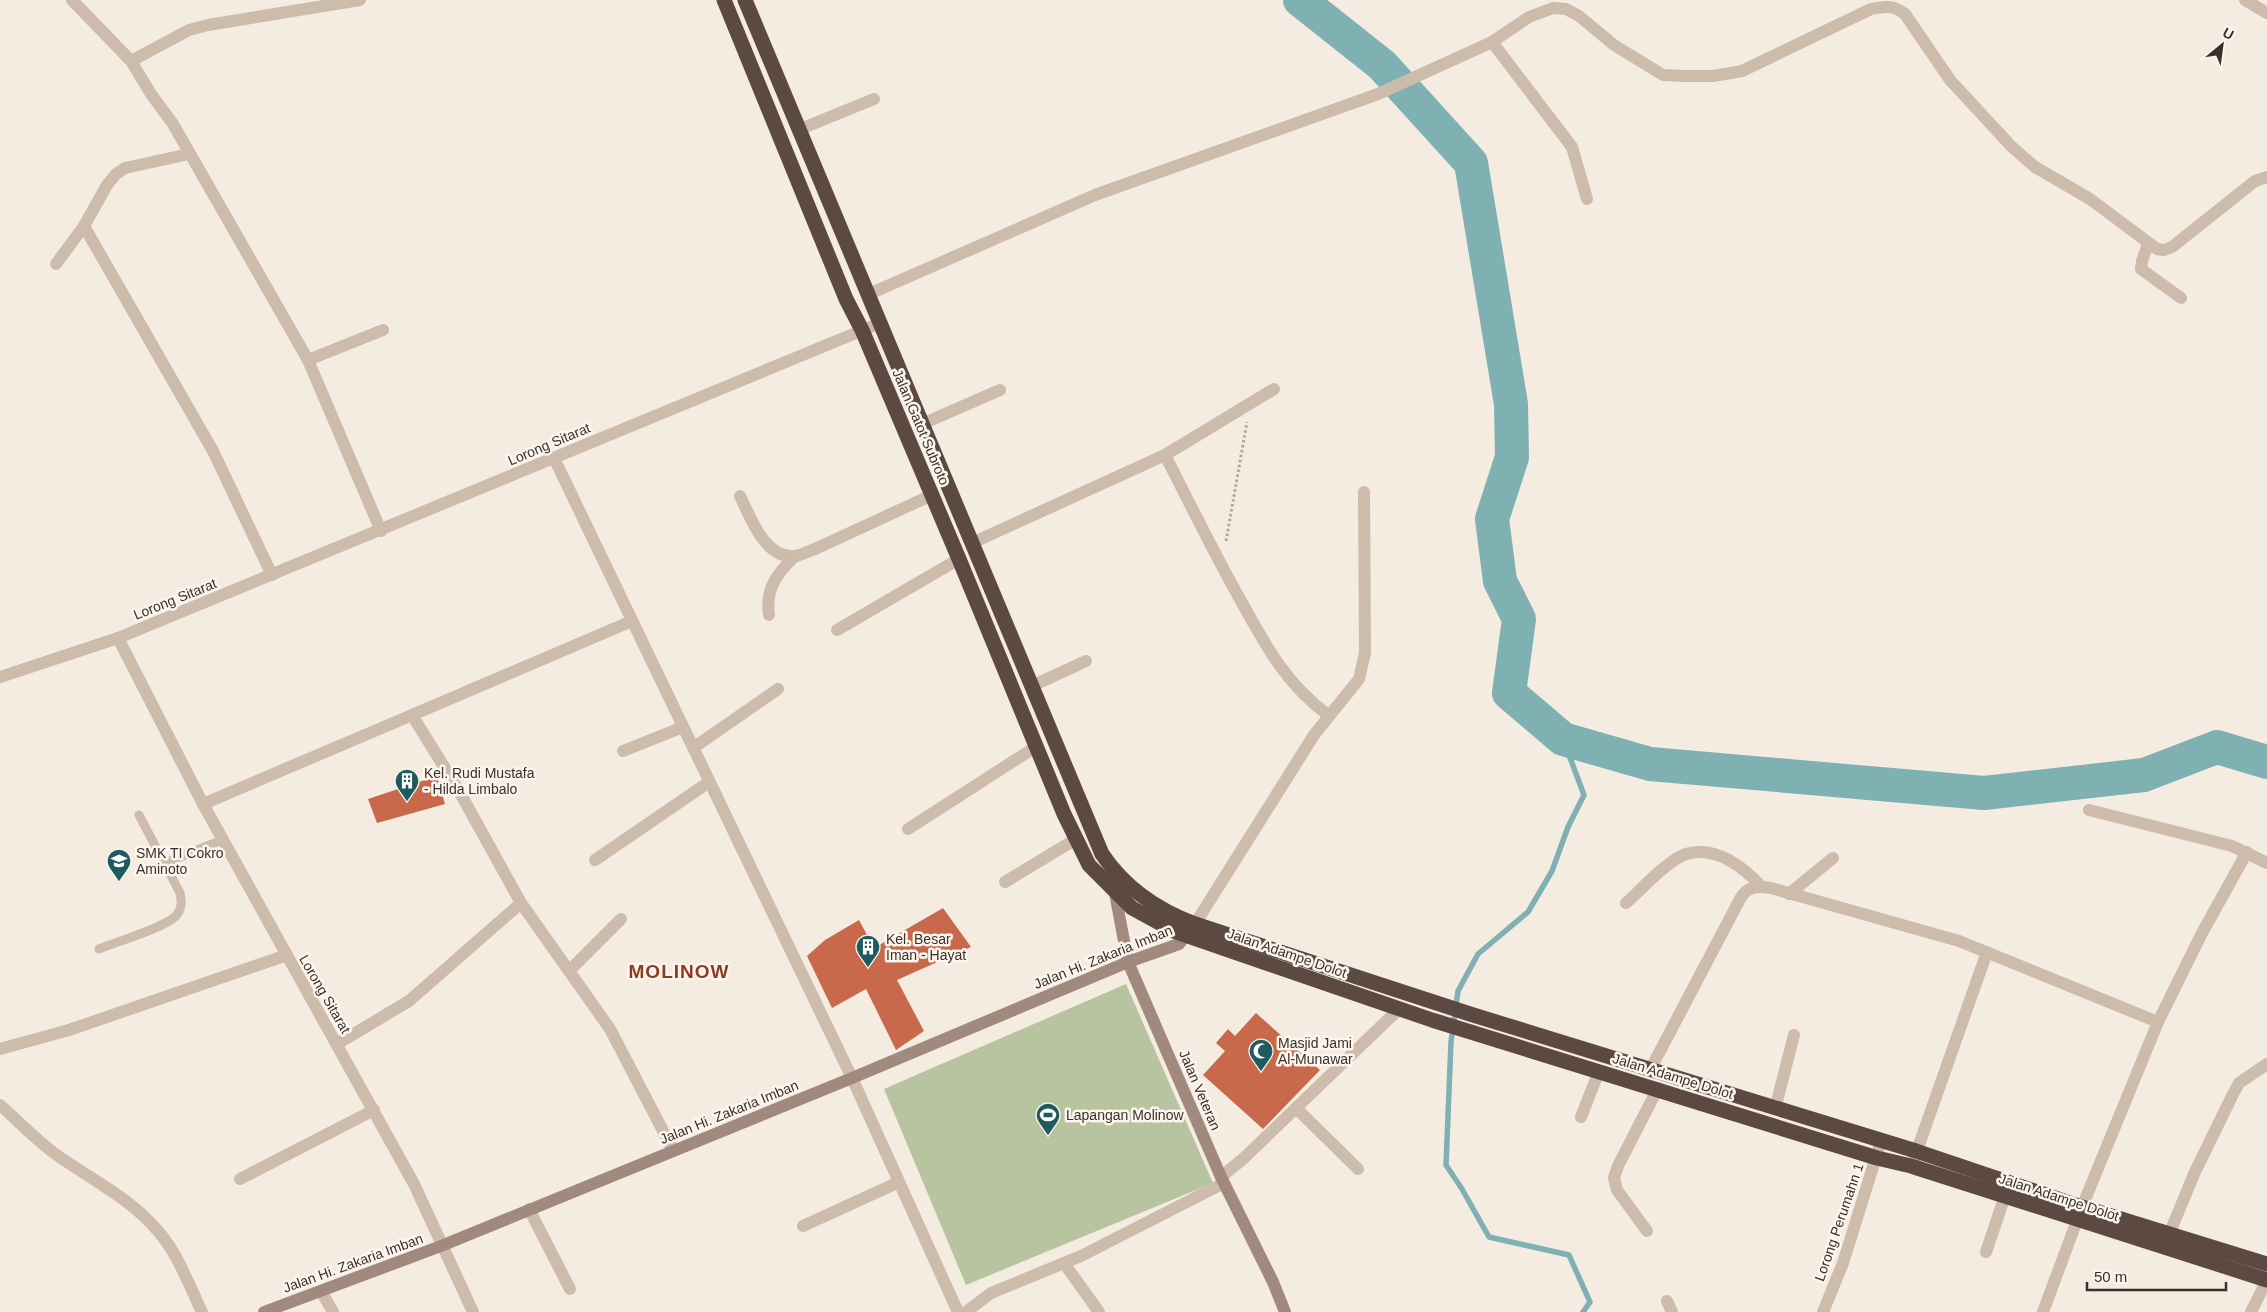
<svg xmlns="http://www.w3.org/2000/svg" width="2267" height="1312" font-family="Arial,sans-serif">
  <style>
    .green { fill: #b8c4a0 }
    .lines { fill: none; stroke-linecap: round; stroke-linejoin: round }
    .stream { stroke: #7fb0b2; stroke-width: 5.5 }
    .river { stroke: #7fb0b2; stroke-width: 34 }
    .building { fill: #c8694b }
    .path { stroke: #b9a596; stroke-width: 3; stroke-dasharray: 2.5 2.5; stroke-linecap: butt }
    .lane { stroke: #cdbbac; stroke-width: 9 }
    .street { stroke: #cdbbac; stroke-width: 12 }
    .secondary { stroke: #a18a7d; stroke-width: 12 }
    .highway { stroke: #5c4a42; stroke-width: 15 }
    .labels { text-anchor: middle; stroke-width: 5; stroke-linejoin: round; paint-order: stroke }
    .street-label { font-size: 14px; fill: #3b302b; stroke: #fbf5ee }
    .poi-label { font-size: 14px; fill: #3b302b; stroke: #fbf5ee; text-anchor: start }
    .district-label { font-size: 19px; font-weight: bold; letter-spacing: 1px; fill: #8c3b22; stroke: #fbf5ee }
  </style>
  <rect width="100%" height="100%" fill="#f4ebe1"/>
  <path class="green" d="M1126,984l87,199 -247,102 -82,-196z"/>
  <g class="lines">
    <path class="stream" d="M1563,739l21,56 -16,32 -16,44 -24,41 -50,42 -20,37 -7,51 -5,123 16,24 27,48 80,18 21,47 -7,10"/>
    <path class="river" d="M1300,0l82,65 89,98 40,241 1,53 -20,62 8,62 19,38 -10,74 54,46 87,25 334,29 160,-18 73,-28 50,15"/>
  </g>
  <g class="building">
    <path d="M437,776l8,28 -68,19 -9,-24z"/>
    <path d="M943,908l28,39 -74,33 27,51 -28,19 -30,-61 -34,19 -25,-52 18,-16 34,-20 15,28z"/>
    <path d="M1256,1013l64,57 -57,59 -60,-54 22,-24 -9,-8 12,-14 7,7z"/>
  </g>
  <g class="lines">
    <path class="path" d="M1226,541l21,-119"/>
    <g class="lane">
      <path d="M165,863l57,-23"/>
      <path d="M99,949c17,-7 65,-21 77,-33 6,-7 6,-14 4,-23l-41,-78"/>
    </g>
    <g class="street">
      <path d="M72,0l59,61 20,33 22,30 135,236 73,171"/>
      <path d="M2245,0l22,13"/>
      <path d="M1492,42l80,105 15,52"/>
      <path d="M131,61l58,-31 19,-5 152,-25"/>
      <path d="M798,130l76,-31"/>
      <path d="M84,226l129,225 59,124"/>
      <path d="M2148,244l-6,17 -1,8 40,29"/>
      <path d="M56,264l28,-38 23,-41 9,-11 9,-6 64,-14"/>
      <path d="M869,294l226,-99 283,-101 114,-52 37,-25 24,-9 13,1 13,7 35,29 49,30 21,1h29l29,-5 129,-62c14,-3 22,-4 34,5l45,66 62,67 23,20 55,32 67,50 7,1 8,-3 83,-66 12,-4"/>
      <path d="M308,360l75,-30"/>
      <path d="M922,424l78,-34"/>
      <path d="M1165,455c25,49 49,98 76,146 25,45 44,82 87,114"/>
      <path d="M554,458l298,620 106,234"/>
      <path d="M740,496c11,22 25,64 56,60 6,-1 13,-5 19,-7l117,-54"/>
      <path d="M972,543l193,-88 109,-66"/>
      <path d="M769,615c-4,-25 8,-42 26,-59"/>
      <path d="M632,621l-220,94 47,76 62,112 89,126 63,121"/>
      <path d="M837,630l122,-71"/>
      <path d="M0,677l118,-39"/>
      <path d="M1032,686l54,-25"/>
      <path d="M693,748l85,-59"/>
      <path d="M623,751l60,-24"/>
      <path d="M203,804l209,-89"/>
      <path d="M2089,810l143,36 35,17"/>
      <path d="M908,829l129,-83"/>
      <path d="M595,860l114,-78"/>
      <path d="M1005,882l71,-43"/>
      <path d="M1789,894l44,-36"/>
      <path d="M1626,903c15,-13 45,-47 64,-50 28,-6 54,15 71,33"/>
      <path d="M1195,924l119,-189 45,-56 6,-26 -1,-161"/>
      <path d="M569,971l52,-52"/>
      <path d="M2158,1022l44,-89 45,-81"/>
      <path d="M337,1044l72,-43 112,-98"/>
      <path d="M0,1049l69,-19 218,-75"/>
      <path d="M1650,1070l90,-171c7,-13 17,-13 31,-11l188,53 199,81 -76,185 -39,105"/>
      <path d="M0,1105c18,16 35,34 54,48 36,26 75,44 104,78 20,23 31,54 44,81"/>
      <path d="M1296,1108l62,61"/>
      <path d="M1775,1109l19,-74"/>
      <path d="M1581,1117l18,-46"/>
      <path d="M1914,1159l73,-207"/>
      <path d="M1221,1177l23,-19 156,-150"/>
      <path d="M240,1179l134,-69"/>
      <path d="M529,1209l41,80"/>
      <path d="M803,1226l96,-44"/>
      <path d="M1647,1231l-30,-41 -3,-12 4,-12 40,-78"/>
      <path d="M2166,1242l28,-68 38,-78 7,-13 28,-19"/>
      <path d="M1986,1252l19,-56"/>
      <path d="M1064,1263l35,49"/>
      <path d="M321,1291l12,21"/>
      <path d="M1667,1301l5,11"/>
      <path d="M473,1312l-59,-128 -211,-380 -85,-166 762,-315"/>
      <path d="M966,1312l25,-19 90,-37 143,-73"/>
      <path d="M1823,1312l20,-49 38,-122"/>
      <path d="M2251,1312l16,-32"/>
    </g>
    <g class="secondary">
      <path d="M1114,888l14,74 93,215 52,105 12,30"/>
      <path d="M264,1312l177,-66 411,-168 276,-116 51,-18 13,-16"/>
    </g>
    <g class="highway">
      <path d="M724,0l122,299 16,31 97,229 105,255 25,51 43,43 44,24 256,88 445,138 34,8 356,114"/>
      <path d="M745,0l357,854c23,34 55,56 93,70l275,90 446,137 166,56 185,57"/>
    </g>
  </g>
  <defs>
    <symbol id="building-pin" viewBox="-11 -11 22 30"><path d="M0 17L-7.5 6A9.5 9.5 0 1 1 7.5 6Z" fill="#1f5a5e" stroke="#fbf5ee"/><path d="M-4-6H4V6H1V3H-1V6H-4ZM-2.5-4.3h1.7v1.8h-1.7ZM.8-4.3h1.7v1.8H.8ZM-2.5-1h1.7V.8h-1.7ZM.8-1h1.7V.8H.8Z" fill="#fff"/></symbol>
    <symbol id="school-pin" viewBox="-11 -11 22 30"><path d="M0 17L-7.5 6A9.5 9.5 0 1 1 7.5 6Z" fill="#1f5a5e" stroke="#fbf5ee"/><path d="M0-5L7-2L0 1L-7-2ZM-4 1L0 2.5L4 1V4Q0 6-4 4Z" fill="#fff"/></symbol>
    <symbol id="mosque-pin" viewBox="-11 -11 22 30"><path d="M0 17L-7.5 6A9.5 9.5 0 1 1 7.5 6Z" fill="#1f5a5e" stroke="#fbf5ee"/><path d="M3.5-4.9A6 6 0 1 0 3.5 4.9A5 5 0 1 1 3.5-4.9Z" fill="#fff"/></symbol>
    <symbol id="stadium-pin" viewBox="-11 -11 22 30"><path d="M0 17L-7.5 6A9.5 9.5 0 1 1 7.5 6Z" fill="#1f5a5e" stroke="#fbf5ee"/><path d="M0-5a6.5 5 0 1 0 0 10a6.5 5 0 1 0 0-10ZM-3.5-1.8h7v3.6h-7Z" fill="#fff"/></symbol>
  </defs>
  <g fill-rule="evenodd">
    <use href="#building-pin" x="393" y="767" width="28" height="38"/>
    <use href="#school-pin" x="105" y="847" width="28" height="38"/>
    <use href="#building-pin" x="854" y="933" width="28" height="38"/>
    <use href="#mosque-pin" x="1247" y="1037" width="28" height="38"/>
    <use href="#stadium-pin" x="1034" y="1101" width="28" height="38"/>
  </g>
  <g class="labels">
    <g class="street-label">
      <text transform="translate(921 427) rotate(67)" y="5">Jalan Gatot Subroto</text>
      <text transform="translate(549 444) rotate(-23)" y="5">Lorong Sitarat</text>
      <text transform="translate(175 599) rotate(-22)" y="5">Lorong Sitarat</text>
      <text transform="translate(1287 953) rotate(19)" y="5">Jalan Adampe Dolot</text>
      <text transform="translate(1103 957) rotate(-22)" y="5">Jalan Hi. Zakaria Imban</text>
      <text transform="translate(325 994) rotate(60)" y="5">Lorong Sitarat</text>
      <text transform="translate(1673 1076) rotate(17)" y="5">Jalan Adampe Dolot</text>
      <text transform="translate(1200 1090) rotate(67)" y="5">Jalan Veteran</text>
      <text transform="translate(729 1112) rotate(-22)" y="5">Jalan Hi. Zakaria Imban</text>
      <text transform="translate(2059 1197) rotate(18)" y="5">Jalan Adampe Dolot</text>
      <text transform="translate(1839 1222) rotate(-71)" y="5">Lorong Perumahn 1</text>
      <text transform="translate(353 1263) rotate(-20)" y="5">Jalan Hi. Zakaria Imban</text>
    </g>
    <g class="poi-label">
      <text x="424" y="778">Kel. Rudi Mustafa<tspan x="424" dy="16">- Hilda Limbalo</tspan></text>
      <text x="136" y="858">SMK TI Cokro<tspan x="136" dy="16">Aminoto</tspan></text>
      <text x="886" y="944">Kel. Besar<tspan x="886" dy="16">Iman - Hayat</tspan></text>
      <text x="1278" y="1048">Masjid Jami<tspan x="1278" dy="16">Al-Munawar</tspan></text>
      <text x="1066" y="1120">Lapangan Molinow</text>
    </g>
    <g class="district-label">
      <text x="679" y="978">MOLINOW</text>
    </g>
  </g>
  <g transform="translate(2222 45) rotate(29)" stroke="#fbf5ee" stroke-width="4" paint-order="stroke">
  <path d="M0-4L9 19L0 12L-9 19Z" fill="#3b302b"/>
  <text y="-8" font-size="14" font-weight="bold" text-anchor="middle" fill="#3b302b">U</text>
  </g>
  <path d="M2087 1282v8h139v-8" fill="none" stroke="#3b302b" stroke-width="2.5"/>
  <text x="2094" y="1282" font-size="15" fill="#3b302b" stroke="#fbf5ee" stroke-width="4" paint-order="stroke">50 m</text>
</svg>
